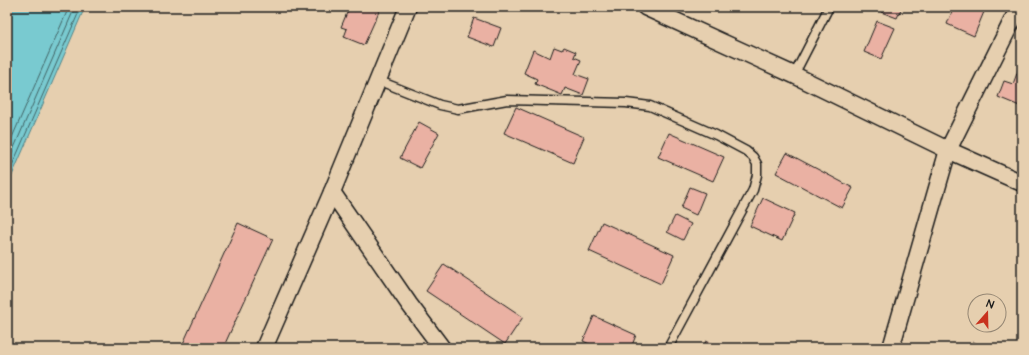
<svg xmlns="http://www.w3.org/2000/svg" width="1029" height="355" font-family="'Architects Daughter',sans-serif">
  <style>
    .water { fill: #79cad0; stroke: #548488 }
    .lines { fill: none; stroke-linecap: round; stroke-linejoin: round }
    .shore { stroke: #416264; stroke-width: 1 }
    .building { fill: #eab1a3; stroke: #1c1c1c }
    .service-casing { stroke: #1c1c1c; stroke-width: 11 }
    .minor-casing { stroke: #1c1c1c; stroke-width: 19 }
    .service { stroke: #e6cfaf; stroke-width: 8 }
    .minor { stroke: #e6cfaf; stroke-width: 16 }
  </style>
  <rect width="100%" height="100%" fill="#e6cfaf"/>
  <filter id="ink" filterUnits="userSpaceOnUse"><feTurbulence type="fractalNoise" baseFrequency=".025" numOctaves="2"/><feDisplacementMap in="SourceGraphic" scale="8" xChannelSelector="R" yChannelSelector="G"/><feConvolveMatrix kernelMatrix="1 2 1 2 8 2 1 2 1" color-interpolation-filters="sRGB"/></filter>
  <g filter="url(#ink)">
    <path class="water" d="M7,7h78l-78,180z"/>
    <g class="lines">
      <g class="shore">
        <path d="M7,149l62,-142"/>
        <path d="M7,164l68,-157"/>
        <path d="M7,177l74,-170"/>
      </g>
    </g>
    <g class="building">
      <path d="M356,7h25l-17,38 -20,-8 3,-8 -6,-2 8,-19 6,3z"/>
      <path d="M883,7h19l-5,11 -16,-6z"/>
      <path d="M954,7h32l-12,29 -27,-12z"/>
      <path d="M474,18l27,10 -7,19 -27,-10z"/>
      <path d="M877,21l18,7 -14,31 -17,-7z"/>
      <path d="M554,47l8,3 2,-3 12,5 -2,5 7,3 -6,14 14,5 -6,16 -18,-7 -3,7 -27,-11 2,-5 -13,-6 9,-23 17,8z"/>
      <path d="M1019,68l3,1v38l-24,-10 6,-16 9,3z"/>
      <path d="M516,107l68,30 -11,26 -69,-30z"/>
      <path d="M419,122l20,11 -19,35 -20,-10z"/>
      <path d="M669,133l55,24 -11,24 -55,-24z"/>
      <path d="M787,153l66,35 -11,20 -66,-35z"/>
      <path d="M690,187l15,6 -9,22 -15,-7z"/>
      <path d="M763,198l32,15 -13,28 -32,-15z"/>
      <path d="M675,216l16,8 -8,16 -16,-8z"/>
      <path d="M602,222l72,33 -13,29 -72,-33z"/>
      <path d="M238,223l35,16 -50,109h-42z"/>
      <path d="M444,264l79,53 -18,27 -79,-53z"/>
      <path d="M594,316l42,19 -5,13h-33l-15,-7z"/>
      <path d="M706,341l15,7h-18z"/>
      <path d="M973,342l13,6h-16z"/>
    </g>
    <g class="lines">
      <defs>
        <g id="service">
          <path d="M794,75l35,-68"/>
          <path d="M377,80l63,25 18,4 49,-9 119,3 24,3 66,29 30,16 7,6 4,7v11l-4,15 -85,158"/>
        </g>
        <g id="minor">
          <path d="M645,7l149,68 154,75 74,33"/>
          <path d="M332,192l77,112 33,44"/>
          <path d="M264,348l68,-156 76,-185"/>
          <path d="M891,348l57,-198 71,-143"/>
        </g>
      </defs>
      <use href="#service" class="service-casing"/>
      <use href="#minor" class="minor-casing"/>
      <use href="#service" class="service"/>
      <use href="#minor" class="minor"/>
    </g>
  </g>
  <rect width="1029" height="355" fill="none" stroke="#e6cfaf" stroke-width="24"/>
  <rect x="12" y="12" width="1005" height="331" fill="none" stroke="#1c1c1c" stroke-width="1.5" filter="url(#ink)"/>
  <g transform="translate(987 313) rotate(20)"><circle r="19" fill="#e6cfaf" stroke="#958774"/>
  <path d="M0-3L7 15L0 10L-7 15Z" fill="#c8321e"/>
  <text y="-6" font-size="11" font-weight="bold" text-anchor="middle" fill="#1c1c1c">N</text>
  </g>
</svg>
